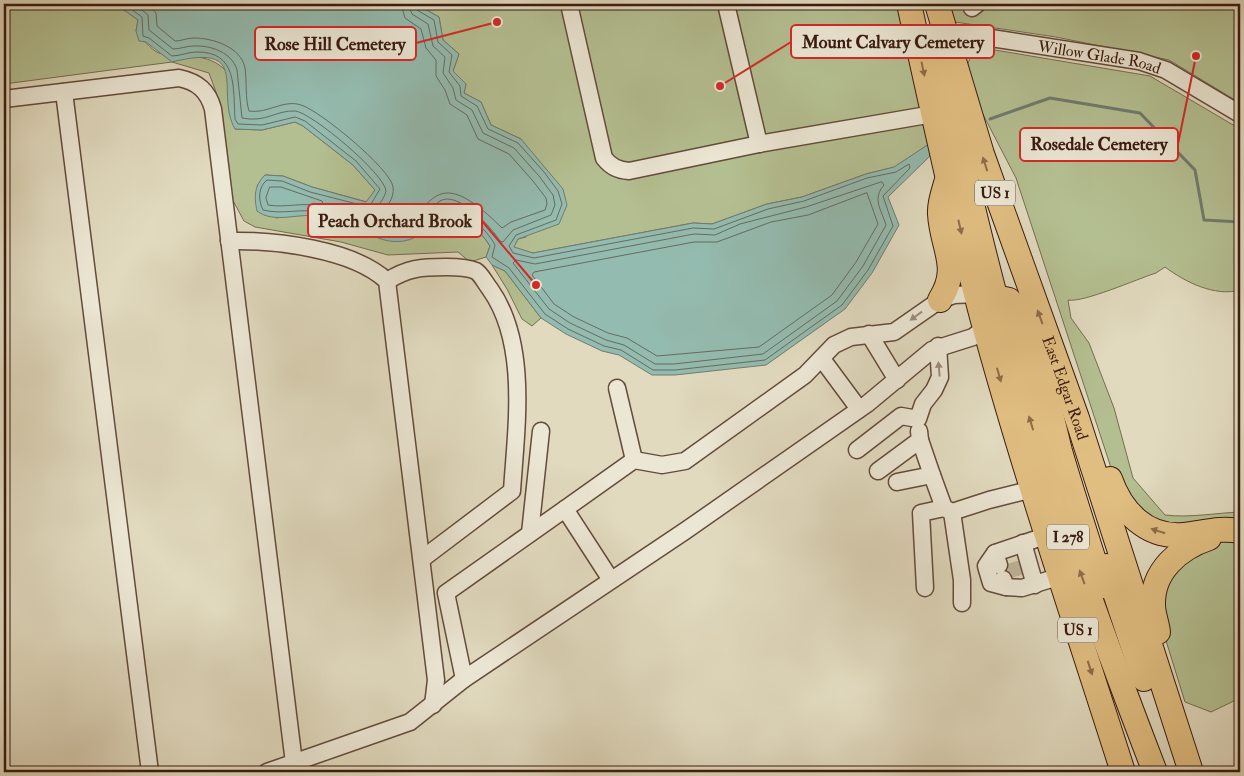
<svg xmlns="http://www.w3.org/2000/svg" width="1244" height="776" font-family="'IM FELL Double Pica',serif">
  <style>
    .green { fill: #b4bf91; stroke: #776d50 }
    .water { fill: #94bbaf; stroke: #707b6f }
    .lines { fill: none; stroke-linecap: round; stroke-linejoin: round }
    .shore { stroke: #676b5f; stroke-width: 1 }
    .stream { stroke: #707b6f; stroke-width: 3 }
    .minor-tunnel { stroke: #c0b49c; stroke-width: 16; stroke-dasharray: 16 8; stroke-linecap: butt }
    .minor-casing { stroke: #644b3b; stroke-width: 19 }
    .highway-casing { stroke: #3a1b0f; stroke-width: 26 }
    .minor { stroke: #ece7d5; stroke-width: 16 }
    .highway { stroke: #e0bd80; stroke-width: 24 }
    .oneway { fill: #8d6c48 }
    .oneway2 { fill: #9c8b7c }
    .labels { text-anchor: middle; stroke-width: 4; stroke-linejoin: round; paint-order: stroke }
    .shield { fill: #ece7d5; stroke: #6f584a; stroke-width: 1 }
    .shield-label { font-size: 15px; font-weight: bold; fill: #3a1b0f }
    .street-label { font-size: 16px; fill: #3a1b0f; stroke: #ece7d5 }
    .leader { fill: none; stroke: #d62828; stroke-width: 2 }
    .callout-dot { fill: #d62828; stroke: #ece7d5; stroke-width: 2 }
    .callout { fill: #ece7d5; stroke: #d62828; stroke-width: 2 }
    .callout-label { font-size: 18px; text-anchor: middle; font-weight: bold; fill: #3a1b0f }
  </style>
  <rect width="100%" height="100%" fill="#e1dabf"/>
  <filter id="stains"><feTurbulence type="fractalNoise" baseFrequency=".004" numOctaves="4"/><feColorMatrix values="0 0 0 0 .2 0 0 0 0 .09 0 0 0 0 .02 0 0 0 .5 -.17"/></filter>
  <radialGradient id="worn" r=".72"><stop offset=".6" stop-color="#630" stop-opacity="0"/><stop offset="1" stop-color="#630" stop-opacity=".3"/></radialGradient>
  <g class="green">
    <path d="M4,4h105l3,4 8,-1 18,13 -2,11c6,7 15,19 23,22 24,6 49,-2 67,18l9,58 27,1 33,-8 8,4 50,39 22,25 -8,12 -55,-15 -29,-11 -18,-1 -8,11 19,32 28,-4 46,10 88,-5 8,-9c19,9 33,18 44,36l-4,11 -16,5 -12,-10 -70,3 -47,-13 -86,-15 -11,-6 -13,-24 -11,-94 -11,-30 -37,-11 -168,22z"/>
    <path d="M416,4h482l31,140 -34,23 -29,7 -64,23 -35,7 -55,20 -19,-1 -160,30 -20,-5 5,-9 8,-2 -5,-98 -30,-14 -10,-23 -17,-9 2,-9 -13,-13 6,-17 -16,-14 -4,-23z"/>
    <path d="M948,4h292v99l-71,-43 -113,-23 -101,-15z"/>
    <path d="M983,48l167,28 90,53v161c-25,7 -55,-8 -75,-23l-9,6c-19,6 -73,30 -88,27l3,18 18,25 25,65 19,70 32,37c25,3 50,-2 75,-3l-7,18 -66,4 -48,-42 -103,-314 -42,-81 -7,-32 5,-11z"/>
    <path d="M492,265l13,6 36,47 -9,8 -10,-7 -15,-30z"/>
    <path d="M1220,540l20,3v155l-29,14 -26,-10 -26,-84 7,-42z"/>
  </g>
  <path class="water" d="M109,4h307l23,13 4,23 16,14 -6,17 13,13 -2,9 17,9 10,23 30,14 42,50 4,16 -8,19 -41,15 -4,8 19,6 160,-30 19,1 55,-20 35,-7 64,-23 28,-7 35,-23 1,12 -42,41 11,28 -27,48 -27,36 -79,56 -91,10h-23l-33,-20 -17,-4 -36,-17 -25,-16 -36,-47 -13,-6 -6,-8 4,-11c-11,-18 -25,-27 -44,-36 -12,13 -24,28 -42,31 -23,3 -34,-8 -53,-16 -10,-5 -23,-7 -34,-9 -19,-3 -43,8 -60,-5 -3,-14 -3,-25 8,-36l18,1 29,11 54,15 9,-12 -22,-25 -50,-39 -8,-4 -33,8 -27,-1c-21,-37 18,-87 -63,-67l-26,-20 -7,-1 -3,-10 2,-11 -18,-13 -8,1z"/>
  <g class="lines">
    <g class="shore">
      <path d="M124,4l18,13 1,19 6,2 23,18c8,0 16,-4 24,-4 42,-1 37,36 39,67l3,5 24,1 33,-8 10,4 51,40 24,28 -9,15 -6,2 -55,-14 -28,-11 -15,-1c-9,7 -9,20 -4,30 19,5 38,-2 57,2 11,2 24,4 34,8 6,4 12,9 19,12 29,15 51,-6 69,-25 17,-6 46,24 53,38l-3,12 17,11 36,46 23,15 36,17 17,4 32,20h22l90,-10 77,-55 26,-35 25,-44 -10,-30 27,-28 -1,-4 -13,8 -29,6 -63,23 -36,8 -54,20 -21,-1 -159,30 -21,-5 -4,-7 7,-11 40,-15 6,-16 -4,-13 -14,-19 -26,-29 -30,-14 -11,-23 -16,-10 -1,-10 -11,-14 3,-17 -14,-13 -4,-22 -17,-10 -2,-6"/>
      <path d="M135,4l13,11 1,15 24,19c7,0 14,-3 20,-3 17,-1 39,6 44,24l5,48c24,5 34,-8 53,-7 16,1 90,63 91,80 -4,14 -14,23 -28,20v5c20,12 42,23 63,4 6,-6 12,-15 19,-19 18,-11 52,27 60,40l3,1 10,-12 38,-15 4,-10 -2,-10 -14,-19 -25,-28 -31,-15 -11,-23 -16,-10 -3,-12 -10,-15 2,-16 -12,-11 -5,-22 -16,-10 -4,-10"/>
      <path d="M148,4l8,9 1,13 18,15c6,0 12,-3 19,-3 19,0 47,9 51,30 2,14 0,30 4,43 18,3 35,-12 52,-6 18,5 90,64 92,82 2,12 -8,22 -15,30l2,3c57,18 39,-75 122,8l9,-6 34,-12 2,-6 -1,-6 -13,-17 -24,-27 -31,-15 -11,-24 -17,-11 -5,-14 -9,-14v-16l-10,-12 -5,-19 -16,-11 -4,-14"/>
      <path d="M882,182l2,3c-12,14 -3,24 2,40l-23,41 -26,35 -74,53 -89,10h-19l-31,-19 -18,-5 -36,-17 -21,-14 -36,-46 3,-3 19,4 159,-30 21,1 25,-11 66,-17z"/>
      <path d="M270,187h11l41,14 1,3 -2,2c-19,-4 -36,2 -53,-1l-2,-7z"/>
      <path d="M867,193l11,31 -22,38 -24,33 -73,52 -102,9 -30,-18 -19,-5 -34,-16 -20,-13 -22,-29 2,-3 160,-30h23l54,-20 37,-7z"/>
    </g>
    <path class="stream" d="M990,119l60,-21 90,15 55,57 9,50 36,2"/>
    <path class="minor-tunnel" d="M1014,562l4,14"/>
    <defs>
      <g id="minor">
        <path d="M569,4l35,154c7,9 14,12 25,13l130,-27 174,-30"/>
        <path d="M726,4l33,140"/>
        <path d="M972,8l5,-4"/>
        <path id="s1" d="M947,38h44l148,23 27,9 74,44"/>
        <path d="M64,92l86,680"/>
        <path d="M4,99l175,-21c19,4 29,13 34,31l81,654"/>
        <path d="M229,241c46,-1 124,8 158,40l49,399 -3,25"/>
        <path d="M387,281c21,-13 34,-14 59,-14 9,0 21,0 30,4 5,3 10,13 14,18 39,55 26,139 22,202l-90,68"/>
        <path d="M869,334l28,46"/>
        <path d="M822,359l37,50"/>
        <path d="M617,388l17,72"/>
        <path d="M857,450l44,-34 17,3 5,-15 11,-14 6,-13 -2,-31"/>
        <path d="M878,471l42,-31 -1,-9"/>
        <path d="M932,475l12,33 8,4 37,-12 44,-11"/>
        <path d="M897,482l35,-7 -12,-35"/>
        <path d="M952,512l10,68v23"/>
        <path d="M530,533l11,-102"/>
        <path d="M1023,543l12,42"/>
        <path d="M995,553l-9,13 5,17 15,4"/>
        <path d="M999,565l-4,-12 53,-18"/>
        <path d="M1003,579l3,8 16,1 39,-12"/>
        <path d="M611,580l-46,-71 69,-49 28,5 23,-4 120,-86 29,-30 17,-8 43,-5 46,-32 14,-5 23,-1"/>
        <path d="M925,588l-4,-75 23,-5"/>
        <path d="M464,679l-18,-86 119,-84"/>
        <path d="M267,772l143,-50 54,-43 221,-148 182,-127 65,-54 41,-13 19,-14"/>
      </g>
      <g id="highway">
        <path d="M909,4c24,108 47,217 76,324 41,149 91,297 138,444"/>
        <path id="s2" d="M937,4l45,150 95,264 114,354"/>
        <path d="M939,65c23,94 43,189 70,282 41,145 92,285 146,425"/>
        <path d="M986,295l23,5c22,17 43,120 51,151 13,45 28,90 42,135"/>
        <path d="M940,300c21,-33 2,-51 0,-86 -1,-11 4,-23 7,-34"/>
        <path d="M1110,479c11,32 36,59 73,56 20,-2 37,-8 57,-4"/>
        <path d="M1106,566l38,113"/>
        <path d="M1158,632c-1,-9 -5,-18 -5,-27 -1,-34 26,-57 56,-67"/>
      </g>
    </defs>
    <use href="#minor" class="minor-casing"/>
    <use href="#highway" class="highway-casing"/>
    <use href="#minor" class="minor"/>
    <use href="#highway" class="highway"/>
  </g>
  <defs><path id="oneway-solid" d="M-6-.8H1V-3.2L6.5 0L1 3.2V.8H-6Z" transform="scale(1.25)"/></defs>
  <g class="oneway">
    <use href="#oneway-solid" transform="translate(923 69) rotate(78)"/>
    <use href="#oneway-solid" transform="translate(985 164) rotate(-108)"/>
    <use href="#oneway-solid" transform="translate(960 227) rotate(77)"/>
    <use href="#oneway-solid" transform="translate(1040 317) rotate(-110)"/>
    <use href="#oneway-solid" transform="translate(999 375) rotate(74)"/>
    <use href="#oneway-solid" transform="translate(1031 423) rotate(-107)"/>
    <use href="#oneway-solid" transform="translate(1158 531) rotate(-163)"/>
    <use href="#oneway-solid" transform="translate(1082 577) rotate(-110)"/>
    <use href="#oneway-solid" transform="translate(1090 668) rotate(72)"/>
  </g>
  <g class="oneway2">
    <use href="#oneway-solid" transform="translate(916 316) rotate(144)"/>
    <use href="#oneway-solid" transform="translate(939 369) rotate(-95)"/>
  </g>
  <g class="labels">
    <g class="shield">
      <rect x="975" y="180.5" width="40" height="25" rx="4"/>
      <rect x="1047" y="524.5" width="42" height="25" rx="4"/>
      <rect x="1058" y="617.5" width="40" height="25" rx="4"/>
    </g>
    <g class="shield-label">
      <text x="995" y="198">US 1</text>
      <text x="1068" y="542">I 278</text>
      <text x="1078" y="635">US 1</text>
    </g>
    <g class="street-label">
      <text dy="6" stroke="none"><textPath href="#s1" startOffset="154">Willow Glade Road</textPath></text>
      <text dy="6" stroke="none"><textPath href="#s2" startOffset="405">East Edgar Road</textPath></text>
    </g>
  </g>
  <path class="leader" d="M720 86L791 42M497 22L416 43M1196 56L1178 144M536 285L482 221"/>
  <g class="callout-dot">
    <circle cx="720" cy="86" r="5"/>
    <circle cx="497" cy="22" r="5"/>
    <circle cx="1196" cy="56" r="5"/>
    <circle cx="536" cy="285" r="5"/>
  </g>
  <g class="callout">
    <rect x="791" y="25" width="203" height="33" rx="5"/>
    <rect x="255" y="27" width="161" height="33" rx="5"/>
    <rect x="1020" y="128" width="158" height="33" rx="5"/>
    <rect x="308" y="204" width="174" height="33" rx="5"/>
  </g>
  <g class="callout-label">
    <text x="893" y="48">Mount Calvary Cemetery</text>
    <text x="335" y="50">Rose Hill Cemetery</text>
    <text x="1099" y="150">Rosedale Cemetery</text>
    <text x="395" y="227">Peach Orchard Brook</text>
  </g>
  <rect width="1244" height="776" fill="none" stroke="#e1dabf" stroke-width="20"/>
  <rect x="5" y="5" width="1234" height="766" fill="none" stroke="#3a1b0f" stroke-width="2.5"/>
  <rect x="10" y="10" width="1224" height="756" fill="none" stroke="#3a1b0f"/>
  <rect width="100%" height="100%" filter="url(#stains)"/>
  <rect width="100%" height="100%" fill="url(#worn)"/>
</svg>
